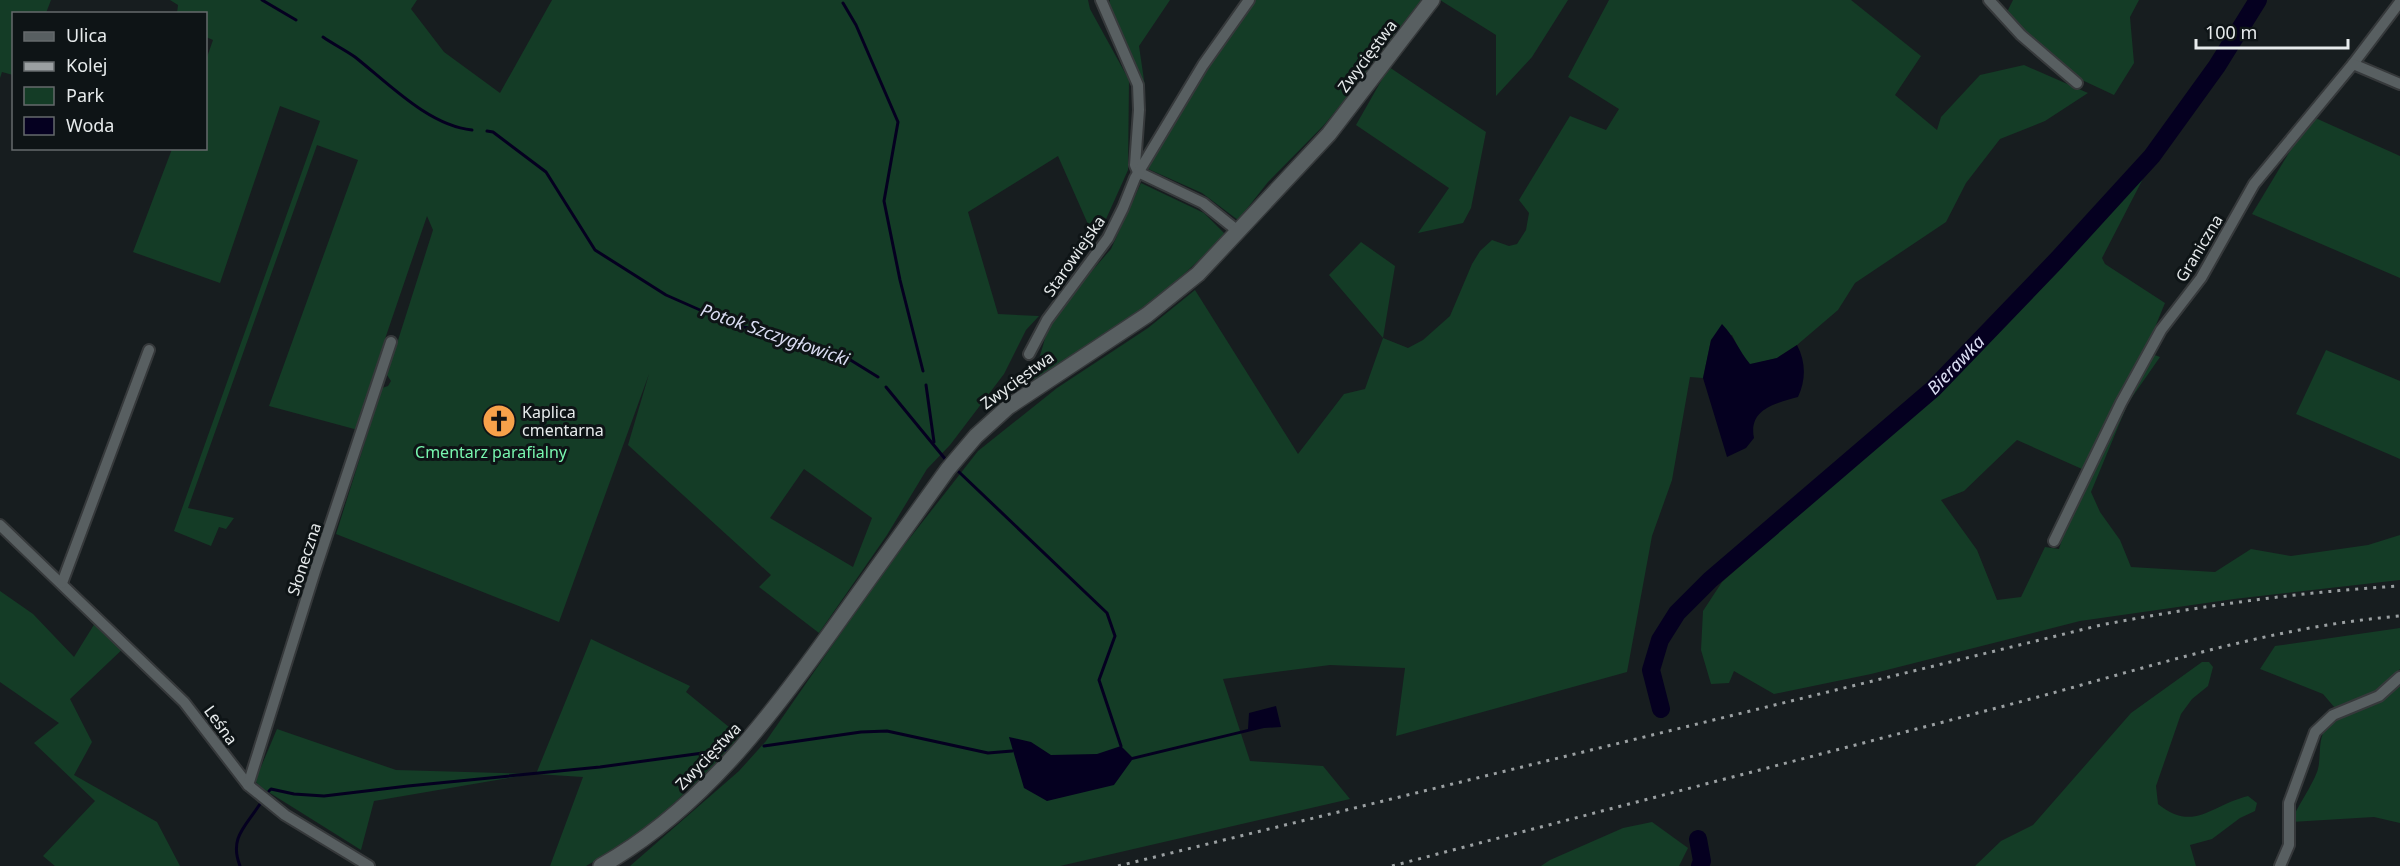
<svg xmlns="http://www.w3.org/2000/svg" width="2400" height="866" font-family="'Noto Sans',sans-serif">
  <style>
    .green { fill: #143c26; fill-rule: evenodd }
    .water { fill: #050020 }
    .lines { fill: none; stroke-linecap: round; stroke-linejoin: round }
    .stream { stroke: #050020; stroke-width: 3 }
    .river { stroke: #050020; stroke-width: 18 }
    .street-casing { stroke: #36393b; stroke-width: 14 }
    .secondary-casing { stroke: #36393b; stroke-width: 18 }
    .street { stroke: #585f61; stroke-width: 10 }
    .secondary { stroke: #585f61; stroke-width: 15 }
    .rail { stroke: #9ba0a2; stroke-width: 3; stroke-dasharray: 3 6; stroke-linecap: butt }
    .labels { text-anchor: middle; stroke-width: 6; stroke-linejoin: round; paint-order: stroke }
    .street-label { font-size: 16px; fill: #e7ebec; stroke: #0e1416 }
    .poi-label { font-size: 16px; fill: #e7ebec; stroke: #0e1416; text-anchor: start }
    .park-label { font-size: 16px; fill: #78f6af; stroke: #0e1416 }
    .water-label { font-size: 18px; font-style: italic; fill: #dadcf2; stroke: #0e1416 }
  </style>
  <rect width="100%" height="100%" fill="#171d1f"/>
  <g class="green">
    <path d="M0,0h51l-5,13 -32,1 -1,61 -11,-3 -2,6z"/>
    <path d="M170,0h247l-6,9 33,43 56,41 52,-93h536l2,9 39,71 -1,90 -30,67 -7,-6 -33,-75 -90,56 30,102 41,2 -13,14 -22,44 -54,71 -23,24 -40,66 -68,98 -60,-46 12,-12 -143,-130 21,-71 -90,248 -223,-88 46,-146 6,-2 3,-5 -4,-6 46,-145 -6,-14 -41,120 -28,94 -89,-24 89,-246 -41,-15 -129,363 46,10 -8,11 -7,-2 -8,19 -37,-15 146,-410 -40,-15 -60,177 -87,-31 39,-103 34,-1v-88l7,-20 -7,-3v-23l-29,-1 1,-8zM804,469l68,49 -19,49 -83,-49z"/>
    <path d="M1110,0h60l-31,46 6,41 -25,-47 -13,-30z"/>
    <path d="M1253,0h169l-51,68 -47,57 -56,57 -30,38 -36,-27 -56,-25 25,-45z"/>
    <path d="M1440,0h128l-36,57 -36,39v-61z"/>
    <path d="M1609,0h242l70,56 -26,39 42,35 4,-13 39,-42 44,-10 64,28 -43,28 -45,18 -34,44 -20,39 -91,61 -17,27 -41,35 -20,13 -27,7 -8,-10 -10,-20 -21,5 -8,38 -13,-1 -18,103 -20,56 -25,136 -231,64 9,-68 -75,-3 -107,14 27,82 73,5 27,33 -290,67h-430l109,-95 27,-30 118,-170 94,-120 79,-63 91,-60 47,-38 103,164 46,-60 21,-5 18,-51 -54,-63 32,-33 34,24 -12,72 25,10 15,-8 27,-24 22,-52 8,-13 12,-11 17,6 8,-2 9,-14 3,-17 -10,-13 51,-84 36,14 13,-21 -51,-32z"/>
    <path d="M2013,0h126l-9,17 4,46 -20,32 -32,-15 -52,-44 -23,-24z"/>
    <path d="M1389,67l97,65 -15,76 -8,15 -45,10 31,-45 -93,-63z"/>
    <path d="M2311,116l89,40v122l-148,-64z"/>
    <path d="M2149,167l-47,91 3,6 60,39 -19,46 -64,120 -65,-29 -53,51 -23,9 36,50 20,50 24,-3 24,-50 14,2c20,-68 60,-133 93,-195l8,3 -32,46 -37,89 9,20 20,28 11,27 84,5 36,-23 40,7 77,-11 32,-10v45l-166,19 -154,22 -209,53 -97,20 -40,-23 -5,12 -18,1 -10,-34 2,-39 19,-29 235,-207z"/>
    <path d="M1141,183l63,30 22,22 -85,79 -109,69 19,-65 60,-69z"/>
    <path d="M2326,350l74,31v78l-104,-45z"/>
    <path d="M0,591l33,23 41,43 26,-42 29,28 -59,56 22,43 -18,33 83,47 23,44h-125l-12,-10 52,-55 -61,-58 25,-20 -59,-41z"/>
    <path d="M2400,628v41c-8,8 -15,18 -25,23 -12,7 -28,8 -40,16l-12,-14 -63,-25 15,-23z"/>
    <path d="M591,639l99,47 -4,6 54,44 -31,34 -69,65 -54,31h-36l33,-89 -47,-3z"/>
    <path d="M2202,662h7l4,5 -5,19 -16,13 -11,15 -25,72 2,18c36,29 53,1 90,-8l9,7 -2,8 -15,7 -28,21 -22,6 6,21h-221l26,-25 32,-16 98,-112z"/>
    <path d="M2400,685v138l-26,-6 -83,5c7,-17 23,-39 27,-53 4,-17 -2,-35 14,-47 23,-16 48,-14 68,-37z"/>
    <path d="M277,729l119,41 136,4 -158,27 -13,49 -99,-62 -7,-7z"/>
    <path d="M1652,822l36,26 -9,18h-138l9,-6 73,-32z"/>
  </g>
  <g class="water">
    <path d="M1722,324c12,12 17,27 28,40l27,-6 20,-13c9,17 9,35 1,52 -22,6 -50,12 -44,41l-8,10 -19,9 -24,-79 8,-38z"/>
    <path d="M1276,706l5,21 -17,1 -132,32 -18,25 -67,16 -23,-13 -15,-51 22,5 20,13 46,-1 24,-8 11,11 116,-28 1,-16z"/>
  </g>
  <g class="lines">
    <g class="stream">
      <path d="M262,0l34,20"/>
      <path d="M843,3l13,22 42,97 -14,79 16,79 23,91"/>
      <path d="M323,37c10,7 22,13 32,20 33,26 74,69 117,73"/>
      <path d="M487,131l6,1 53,40 49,78 71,45 68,30 38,8 33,13 39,10 34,21"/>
      <path d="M926,385l8,57"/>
      <path d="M886,387l60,73"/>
      <path d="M959,472l148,141 8,23 -16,44 22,66"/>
      <path d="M764,746l97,-14 26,-1 101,22 24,-2"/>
      <path d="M269,791l2,-2 23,5 30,2 84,-10 192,-19 125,-17"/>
      <path d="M240,866c-11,-28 5,-39 20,-62"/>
    </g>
    <g class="river">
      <path id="s1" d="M1661,709l-10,-39 9,-30 17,-27 33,-33 223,-191 123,-128 96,-105 65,-90 41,-66"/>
      <path d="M1698,839l4,22 -2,5"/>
    </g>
    <defs>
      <g id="street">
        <path d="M1101,0l37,85 1,25 -4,55 3,7"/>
        <path d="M1989,0l32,35 56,48"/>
        <path d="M2353,64l47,-62"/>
        <path d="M1138,172l65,31 36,29"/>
        <path d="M1029,354l18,-34 61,-82 15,-30 12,-30 68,-113 46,-65"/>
        <path d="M0,525l184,177 64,83 37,30 84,51"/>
        <path d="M2054,541l67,-138 40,-73 40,-52 53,-94 99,-120 47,20"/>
        <path d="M62,583l87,-233"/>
        <path d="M248,785l67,-214 76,-229"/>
        <path d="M2280,866l9,-21v-42l26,-71 18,-17 46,-19 21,-19"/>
      </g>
      <path id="secondary" d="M601,866c98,-55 166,-145 230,-234 39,-55 78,-109 117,-163l28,-33 32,-29 139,-92 51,-41 131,-140 103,-134"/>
    </defs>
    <use href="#street" class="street-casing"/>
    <use href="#secondary" class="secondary-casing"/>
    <use href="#street" class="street"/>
    <use href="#secondary" class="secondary"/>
    <g class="rail">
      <path d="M1118,866l983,-241c99,-19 198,-33 299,-39"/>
      <path d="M1392,866c205,-54 411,-107 616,-161 130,-34 258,-78 392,-89"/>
    </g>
  </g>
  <defs>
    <symbol id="church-disc" viewBox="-11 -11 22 22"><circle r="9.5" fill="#f7a14a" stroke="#0e1416"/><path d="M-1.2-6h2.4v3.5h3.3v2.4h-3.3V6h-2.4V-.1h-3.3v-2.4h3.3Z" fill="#111"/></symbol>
  </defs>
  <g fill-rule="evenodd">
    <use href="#church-disc" x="480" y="402" width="38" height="38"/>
  </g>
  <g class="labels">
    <g class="street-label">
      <text transform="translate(1367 56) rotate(-53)" y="6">Zwycięstwa</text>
      <text transform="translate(2199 248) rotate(-59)" y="6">Graniczna</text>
      <text transform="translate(1074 256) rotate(-55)" y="6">Starowiejska</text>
      <text transform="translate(1017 380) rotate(-36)" y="6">Zwycięstwa</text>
      <text transform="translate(304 559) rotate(-72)" y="6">Słoneczna</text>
      <text transform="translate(221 725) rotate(54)" y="6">Leśna</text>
      <text transform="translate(708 756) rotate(-46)" y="6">Zwycięstwa</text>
    </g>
    <g class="poi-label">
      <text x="522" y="418">Kaplica<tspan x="522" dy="18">cmentarna</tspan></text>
    </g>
    <g class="park-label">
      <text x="491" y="458">Cmentarz parafialny</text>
    </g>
    <g class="water-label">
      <text transform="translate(775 335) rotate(19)" y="6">Potok Szczygłowicki</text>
      <text dy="6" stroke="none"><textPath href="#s1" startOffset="477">Bierawka</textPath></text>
    </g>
  </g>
  <rect x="12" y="12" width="195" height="138" fill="#0e1416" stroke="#656a6c" stroke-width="1.5"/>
  <rect x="24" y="32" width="30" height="9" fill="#585f61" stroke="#656a6c" stroke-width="1.5"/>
  <text x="66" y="42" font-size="18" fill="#e7ebec">Ulica</text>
  <rect x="24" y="62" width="30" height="9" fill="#9ba0a2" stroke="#656a6c" stroke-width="1.5"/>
  <text x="66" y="72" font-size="18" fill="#e7ebec">Kolej</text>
  <rect x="24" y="87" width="30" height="18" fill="#143c26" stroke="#656a6c" stroke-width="1.5"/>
  <text x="66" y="102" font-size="18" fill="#e7ebec">Park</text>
  <rect x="24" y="117" width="30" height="18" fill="#050020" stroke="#656a6c" stroke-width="1.5"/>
  <text x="66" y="132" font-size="18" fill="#e7ebec">Woda</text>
  <path d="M2196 39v9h152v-9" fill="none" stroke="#e7ebec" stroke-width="3"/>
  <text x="2205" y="39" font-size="18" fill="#e7ebec" stroke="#0e1416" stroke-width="4.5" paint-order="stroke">100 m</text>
</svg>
